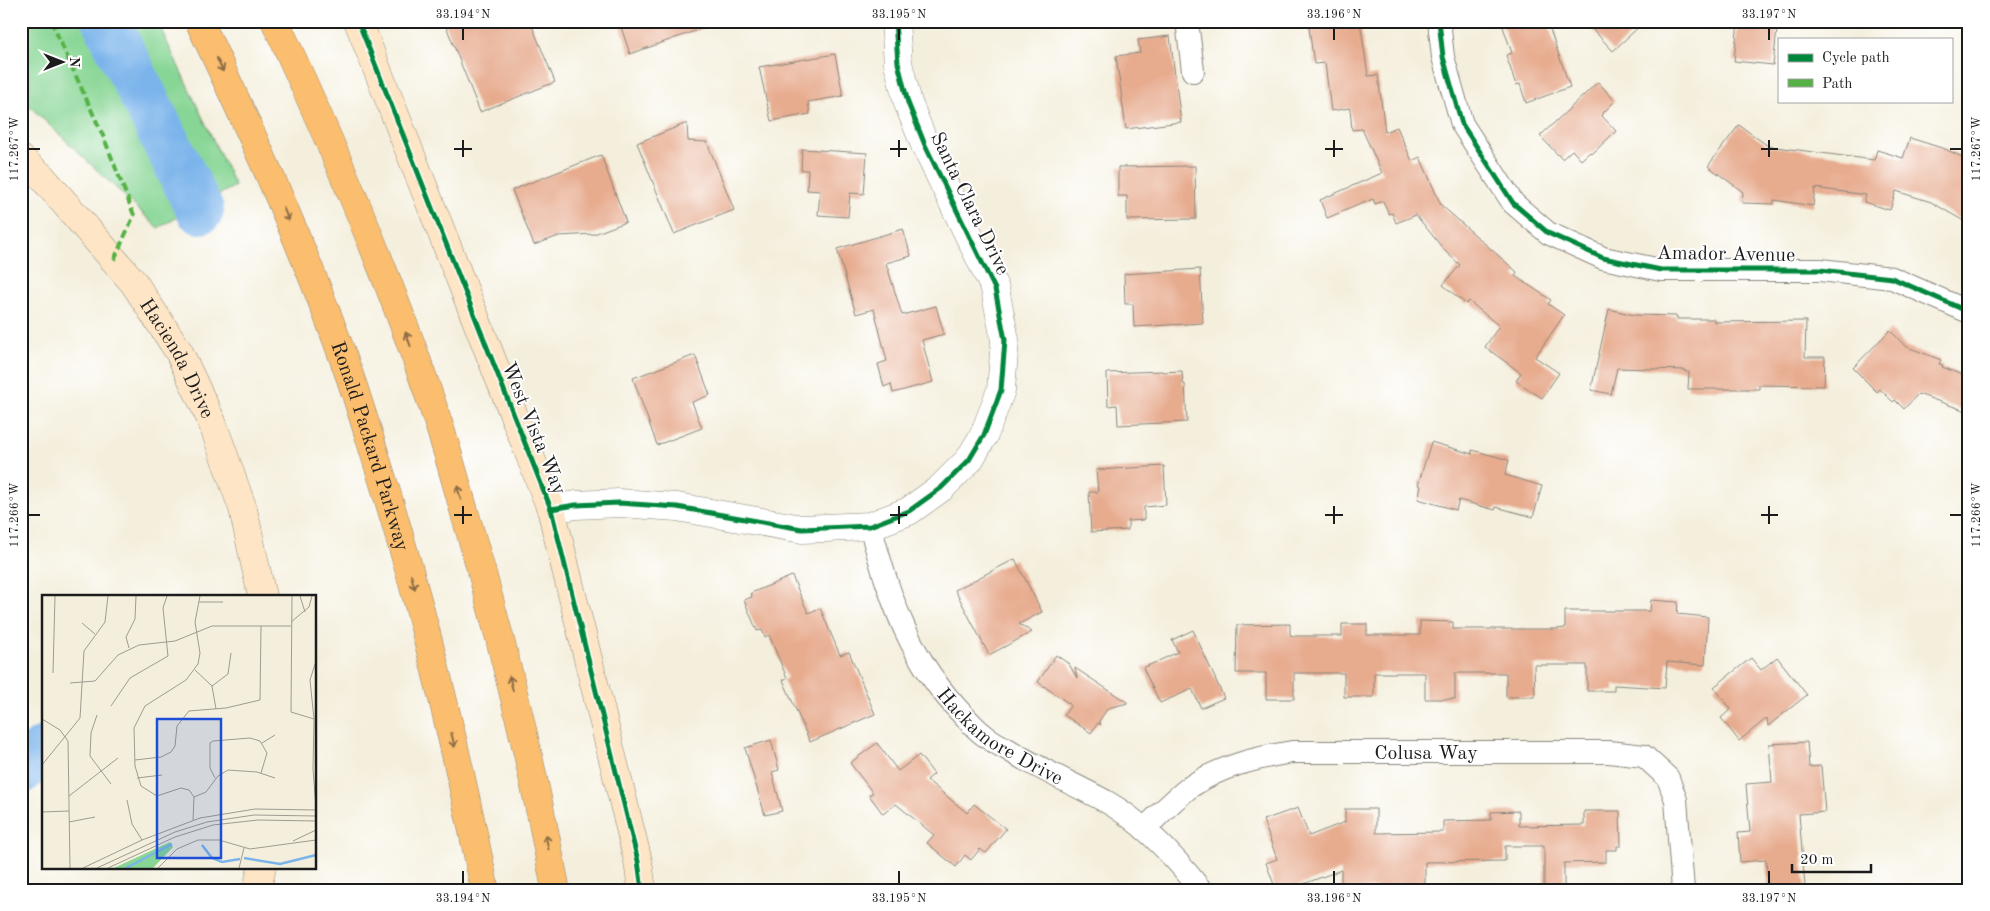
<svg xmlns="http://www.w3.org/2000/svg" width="1990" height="911" font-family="'Old Standard TT',serif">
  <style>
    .green { fill: #88d695; stroke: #527958 }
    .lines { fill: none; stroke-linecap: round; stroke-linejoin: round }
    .river { stroke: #7ab4eb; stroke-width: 48 }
    .building { fill: #e7ab8e }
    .minor-casing { stroke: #88867c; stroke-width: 24 }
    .tertiary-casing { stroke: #88867c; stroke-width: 29 }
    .secondary-casing { stroke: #88867c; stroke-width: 29 }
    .motorway-casing { stroke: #88867c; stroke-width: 29 }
    .minor { stroke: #fff; stroke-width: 22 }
    .tertiary { stroke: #fff; stroke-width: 28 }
    .secondary { stroke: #fde5c5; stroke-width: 28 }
    .motorway { stroke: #fbbd6e; stroke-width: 28 }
    .quiet { stroke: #55b145; stroke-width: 4; stroke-dasharray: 8 4; stroke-linecap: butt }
    .cycleway-casing { stroke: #fff; stroke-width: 8 }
    .cycleway { stroke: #00873e; stroke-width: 5 }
    .oneway { stroke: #8c6c45 }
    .ticks { fill: none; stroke: #1c1c1c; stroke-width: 2 }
    .labels { text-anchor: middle; stroke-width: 4; stroke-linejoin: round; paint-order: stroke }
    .street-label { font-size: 20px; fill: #1c1c1c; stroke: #fff }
    .inset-river { fill: none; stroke: #7ab4eb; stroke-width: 2.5 }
    .inset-road { fill: none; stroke: #9e9b90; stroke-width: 1 }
    .view { fill: #1d4ed8; fill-opacity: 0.15; stroke: #1d4ed8; stroke-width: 2.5 }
    .inset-edge { fill: none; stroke: #1c1c1c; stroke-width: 2.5 }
    .neatline { fill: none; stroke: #1c1c1c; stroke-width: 2 }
    .ticks-label { font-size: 12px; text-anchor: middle; fill: #1c1c1c }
  </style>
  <rect width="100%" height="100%" fill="#fff"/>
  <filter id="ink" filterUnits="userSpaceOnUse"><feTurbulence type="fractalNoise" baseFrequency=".02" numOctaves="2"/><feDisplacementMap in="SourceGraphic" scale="10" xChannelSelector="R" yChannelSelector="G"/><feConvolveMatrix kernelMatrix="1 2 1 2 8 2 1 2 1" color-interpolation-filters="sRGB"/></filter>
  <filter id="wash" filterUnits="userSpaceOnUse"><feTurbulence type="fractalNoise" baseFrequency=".0096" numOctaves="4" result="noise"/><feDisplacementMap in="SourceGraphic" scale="20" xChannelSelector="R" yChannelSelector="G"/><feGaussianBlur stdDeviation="1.12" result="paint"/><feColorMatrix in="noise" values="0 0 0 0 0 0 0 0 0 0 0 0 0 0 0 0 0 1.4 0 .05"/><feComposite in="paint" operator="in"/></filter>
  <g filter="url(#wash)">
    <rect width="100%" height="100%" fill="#f4efdd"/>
    <path class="green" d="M21,21h136l78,165 -77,42 -137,-130z"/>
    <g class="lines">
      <g class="river">
        <path d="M106,21l94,189"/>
        <path d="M21,770l23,-20"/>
      </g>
    </g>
    <g id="blocks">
      <g class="building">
        <path d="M444,21h86l25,61 -75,30z"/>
        <path d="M619,21h95l1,3 -85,30z"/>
        <path d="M1308,21h52l8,55 10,-1 7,57 12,-5 15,34 8,-4 21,48 76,67 -2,4 36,24 -3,4 16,11 -29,42 24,16 -17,25 -26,-17 5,-8 -36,-26 14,-21 -30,-25 -3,3 -23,-19 17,-20 -15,-14 -29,-36 -20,8 -4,-10 -3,1 -6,-13 -8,3 -2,-5 -46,19 -7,-18 62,-27 -20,-44 -10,1 -2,-22 -19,3 -6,-48 -11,1z"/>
        <path d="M1501,21h46l23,66 -44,16 -6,-19 -4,1 -10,-30 6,-2z"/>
        <path d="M1585,21h60l-32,30z"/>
        <path d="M1738,21h40l-5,44 -39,-4z"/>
        <path d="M1170,36l11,86 -55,7 -10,-73 24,-3 -2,-13z"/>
        <path d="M835,54l8,42 -35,6 2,12 -39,7 -12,-54z"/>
        <path d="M1598,82l17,19 -14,14 15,16 -24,23 -2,-2 -9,8 -9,-10 -10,9 -22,-23z"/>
        <path d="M687,123l1,18 19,1 27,68 -60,24 -37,-91z"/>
        <path d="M1739,125l29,21 106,14 3,-10 26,8 7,-20 35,11 24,11v64l-38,-22 -35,-11 -6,19 -26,-8 2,-7 -51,-7 -2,18 -39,-6v4l-32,-1 1,-11 -35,-26z"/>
        <path d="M802,149l65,4 -3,41 -14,-1 -2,24 -30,-2 2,-24 -13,-1 1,-20h-7z"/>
        <path d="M601,155l25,67 -32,12 -35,2 -25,9 -22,-55z"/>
        <path d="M1195,166l1,53 -69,1v-24h-9v-29z"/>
        <path d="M903,229l8,27 -25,7 16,52 34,-9 8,28 -22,6 11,42 -40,11 -2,-9 -7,3 -6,-23 9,-3 -13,-52 -18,5 -19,-65z"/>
        <path d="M1200,269l3,54 -69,4 -1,-23h-8l-1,-30z"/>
        <path d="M1609,309l25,6 43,1v3h37v3l92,-1 -1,36h20l-1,29 -65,-1v4h-71l1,-17h-4v-2l-68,-2 -6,26 -20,-4z"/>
        <path d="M1890,330l15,16 36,14 -2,4 4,1 -1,2 27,10v35l-51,-18 -14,15 -9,-9 -2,2 -13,-13 -3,3 -24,-24z"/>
        <path d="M695,355l15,40 -18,7 10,26 -45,17 -24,-67z"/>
        <path d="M1162,371v1l20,-1 1,13h2l2,38 -69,3 -1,-20 -9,1 -1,-33z"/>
        <path d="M1431,442l41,12v-4l37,10 -4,15 37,11 -9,31 -37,-10 -1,3 -36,-10 -3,10 -38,-11 3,-13 -3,-1z"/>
        <path d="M1164,466l2,39 -22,2v13l-16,1v9l-37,2 -2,-40h9l-2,-22z"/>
        <path d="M1015,559l27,53 -23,12 13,8 -43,23 -34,-65z"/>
        <path d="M792,576l16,37 12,-5 20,47 9,-3 26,62 -65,28 -27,-62 4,-2 -18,-43 -4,2 -3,-7 -5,1 -13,-31 8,-3 -1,-4z"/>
        <path d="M1651,600l27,2 -1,12 31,3 -3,48 -38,-3 -2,26 -51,-3v6h-27v-26h-53l1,32h-29v-24h-51v26h-30v-26h-51v24h-30v-24h-50v26h-28v-26h-30l1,-48 53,-1v11l4,1h48v-12h25v11h53v-14l33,1v7h104l8,-1v-17h85z"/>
        <path d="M1193,630l31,68 -23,10 -9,-19 -32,14 -17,-35 35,-16 -6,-12z"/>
        <path d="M1056,655l13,9 8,14 -2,-10 53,35 -20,5 -9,13 2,4 -3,-2 -7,10 -27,-18 7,-10 -33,-23z"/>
        <path d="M1777,657l30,38 -39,31 -1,-8 -28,23 -18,-23 10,-9 -17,-22 37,-29 10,12z"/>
        <path d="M771,740l8,30 -7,2 10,39 -17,4 -20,-67z"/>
        <path d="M1807,742l2,25 12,-1 4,46 -26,2 6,73 -37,3 -2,-30 -26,2 -2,-29 12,-1 -4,-48 26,-2 -3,-38z"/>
        <path d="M877,743l21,28 21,-16 15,19 -7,6 40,33 7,-9 32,25 -20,24 -6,-4 -9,11 -6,-5 -9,12 -29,-24 7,-8 -38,-31 -13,10 -14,-19 4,-2 -23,-30z"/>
        <path d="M1298,808l11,28 36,-14v-13h31v24l67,-1v-11l48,-1v-8l28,-1v15l65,-1v-14h36l1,35h-4v4h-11v12l-42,1v27h-20v-44h-39v15l-80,1v26l-84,1v-19l-54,20h-11l-10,-27 11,-4 -14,-39z"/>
      </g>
    </g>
  </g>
  <g filter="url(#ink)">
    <use href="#blocks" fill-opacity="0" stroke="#88867c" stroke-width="1"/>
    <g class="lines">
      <defs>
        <g id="minor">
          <path d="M1187,21l6,50"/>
          <path d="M1439,21l4,36 19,67 51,79 35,30 55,25 58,12h159l72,8 77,34"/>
          <path id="s1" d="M870,526c21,75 39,134 95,191 6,6 12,13 19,18 7,6 15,10 23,14 32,20 67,35 100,53 37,21 68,55 94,88"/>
          <path id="s2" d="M1144,829c15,-14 30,-30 46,-42 31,-21 66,-29 102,-35h317l35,4 24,22 8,22 7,90"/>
        </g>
        <path id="tertiary" d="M551,509l25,-4 43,-2 58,4 125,22 68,-3 39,-15 32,-23 28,-28 15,-25 17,-45 4,-50 -10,-51 -70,-144 -17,-42 -10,-40 -3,-42"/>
        <g id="secondary">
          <path d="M358,21l193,488 87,352 4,29"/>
          <path id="s3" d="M21,159l21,18 92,106 45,69 33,70 31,87 19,87"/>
          <path d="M257,890l5,-23"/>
        </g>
        <g id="motorway">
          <path id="s4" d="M199,21c55,117 109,235 151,356 10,29 19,59 28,88 44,140 78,281 107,425"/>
          <path d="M275,21c61,131 118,264 163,401 10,30 18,61 27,92 37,124 67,249 91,376"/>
        </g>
      </defs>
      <use href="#minor" class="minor-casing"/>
      <use href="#tertiary" class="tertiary-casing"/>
      <use href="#secondary" class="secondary-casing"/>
      <use href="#motorway" class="motorway-casing"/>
      <use href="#minor" class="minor"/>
      <use href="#tertiary" class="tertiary"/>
      <use href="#secondary" class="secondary"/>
      <use href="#motorway" class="motorway"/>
      <path class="quiet" d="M51,21l53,117 30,77 -20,45"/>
      <defs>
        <g id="cycleway">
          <path d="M358,21l193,488 87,352 4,29"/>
          <path d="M1439,21l4,36 19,67 51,79 35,30 55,25 58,12h159l72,8 77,34"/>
          <path d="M551,509l25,-4 43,-2 58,4 125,22 68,-3 39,-15 32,-23 28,-28 15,-25 17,-45 4,-50 -10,-51 -70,-144 -17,-42 -10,-40 -3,-42"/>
        </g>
      </defs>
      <use href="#cycleway" class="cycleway-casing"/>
      <use href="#cycleway" class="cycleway"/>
    </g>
    <defs><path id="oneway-shaft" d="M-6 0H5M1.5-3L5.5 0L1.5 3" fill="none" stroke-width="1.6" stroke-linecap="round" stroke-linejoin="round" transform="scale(1.25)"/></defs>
    <g class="oneway">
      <use href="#oneway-shaft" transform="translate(220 65) rotate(65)"/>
      <use href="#oneway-shaft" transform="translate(286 214) rotate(67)"/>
      <use href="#oneway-shaft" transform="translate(408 339) rotate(-110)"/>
      <use href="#oneway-shaft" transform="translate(459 493) rotate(-106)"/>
      <use href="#oneway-shaft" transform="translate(413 582) rotate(74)"/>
      <use href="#oneway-shaft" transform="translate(511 683) rotate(-104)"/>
      <use href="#oneway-shaft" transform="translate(453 740) rotate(77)"/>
      <use href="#oneway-shaft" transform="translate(547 842) rotate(-101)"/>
    </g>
  </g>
  <path class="ticks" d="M463,28v12M899,28v12M1334,28v12M1769,28v12M463,140v17M899,140v17M1334,140v17M1769,140v17M28,149h12M454,149h18M890,149h17M1325,149h18M1761,149h17M1950,149h12M463,506v18M899,506v18M1334,506v18M1769,506v18M28,515h12M454,515h18M890,515h17M1325,515h18M1761,515h17M1950,515h12M463,871v13M899,871v13M1334,871v13M1769,871v13"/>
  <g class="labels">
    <g class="street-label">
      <text transform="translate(971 203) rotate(64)" y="7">Santa Clara Drive</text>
      <text transform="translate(1726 253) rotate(1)" y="7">Amador Avenue</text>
      <text dy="7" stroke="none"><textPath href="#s3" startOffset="255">Hacienda Drive</textPath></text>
      <text transform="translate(535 428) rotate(68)" y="7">West Vista Way</text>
      <text dy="7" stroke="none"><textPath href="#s4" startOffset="459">Ronald Packard Parkway</textPath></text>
      <text dy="7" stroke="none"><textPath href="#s1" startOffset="256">Hackamore Drive</textPath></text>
      <text dy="7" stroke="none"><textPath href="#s2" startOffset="305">Colusa Way</textPath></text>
    </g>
  </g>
  <g transform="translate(42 595)">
    <rect width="274" height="274" fill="#f4efdd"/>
    <path d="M128,247l3,5 -20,21h-39z" fill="#88d695"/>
    <path class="inset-river" d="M160,250l10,13 10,4 18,-3M202,263l36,6 36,-9M84,273l46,-24"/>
    <path class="inset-road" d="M250,1l-1,116 23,7M258,1l5,16M157,7h24M249,27l18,-15 3,-11M40,28l13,11M87,53l-3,-11 9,-18 1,-23M274,66l-6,19 4,39 -1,50 3,39M153,75l17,16 4,23M11,78l2,-77M28,88l25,-2 23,-26 21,-10 36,-4 37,-15h79M170,91l16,-12 3,-21M69,111l19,-28 38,-22 -5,-48 4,-12M55,120l-6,18 -1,23 21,28M0,124l18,11 8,11 2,127M220,148l13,-8M93,165l26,-3 10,-5 4,-6 2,-20 12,-15 37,-3 34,-8 1,-74M0,170l38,-47 4,-67 21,-29 3,-26M95,183l25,-3M173,183l-5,-10v-25l3,-2 37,-3 10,3 7,12 -6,20M27,201l49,-38M152,202l12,-5 12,-16 10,-6 29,2 18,6M85,205l5,24 10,16M0,217l27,-1M151,225l1,-23 -5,-7 -8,-2 -24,8 -16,-10 -6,-20 -1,-38 11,-22 41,-26 12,-16 2,-11 -5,-31 5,-26M27,227l26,-5M251,246l23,-11M41,273l59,-28 58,-22 55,-9 61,1M55,273l78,-36 32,-10 47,-7 62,1M66,273l67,-31 38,-12 45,-5 58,1M116,273l19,-19 21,-9h21l31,9 66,-9M197,273l5,-20"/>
    <path class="view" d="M115,124h64v139h-64z"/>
    <rect width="274" height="274" class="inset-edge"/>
  </g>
  <rect width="1990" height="911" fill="none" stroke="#fff" stroke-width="55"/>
  <rect x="1778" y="38" width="175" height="65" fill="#ffffff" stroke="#a4a4a4"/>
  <rect x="1788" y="54" width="25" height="8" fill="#00873e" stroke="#a4a4a4"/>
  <text x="1822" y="62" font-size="15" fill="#1c1c1c">Cycle path</text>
  <rect x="1788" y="79" width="25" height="8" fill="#55b145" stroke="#a4a4a4"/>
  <text x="1822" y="88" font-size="15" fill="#1c1c1c">Path</text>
  <g transform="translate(62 62) rotate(90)" stroke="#ffffff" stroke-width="4" paint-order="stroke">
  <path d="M0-4L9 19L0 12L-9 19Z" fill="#1c1c1c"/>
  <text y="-8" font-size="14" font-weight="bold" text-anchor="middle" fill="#1c1c1c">N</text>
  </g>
  <path d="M1792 864v8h79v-8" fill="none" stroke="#1c1c1c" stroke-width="2.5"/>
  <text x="1800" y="864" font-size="15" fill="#1c1c1c" stroke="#ffffff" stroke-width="4" paint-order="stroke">20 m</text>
  <rect x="28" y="28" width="1934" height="856" class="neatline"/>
  <g class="ticks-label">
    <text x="463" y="18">33.194°N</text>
    <text x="899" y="18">33.195°N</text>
    <text x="1334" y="18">33.196°N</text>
    <text x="1769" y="18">33.197°N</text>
    <text transform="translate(1976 149) rotate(-90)" y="4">117.267°W</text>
    <text transform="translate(14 149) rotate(-90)" y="4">117.267°W</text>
    <text transform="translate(1976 515) rotate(-90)" y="4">117.266°W</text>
    <text transform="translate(14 515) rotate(-90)" y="4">117.266°W</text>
    <text x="463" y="902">33.194°N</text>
    <text x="899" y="902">33.195°N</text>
    <text x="1334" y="902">33.196°N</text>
    <text x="1769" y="902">33.197°N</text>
  </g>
</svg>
